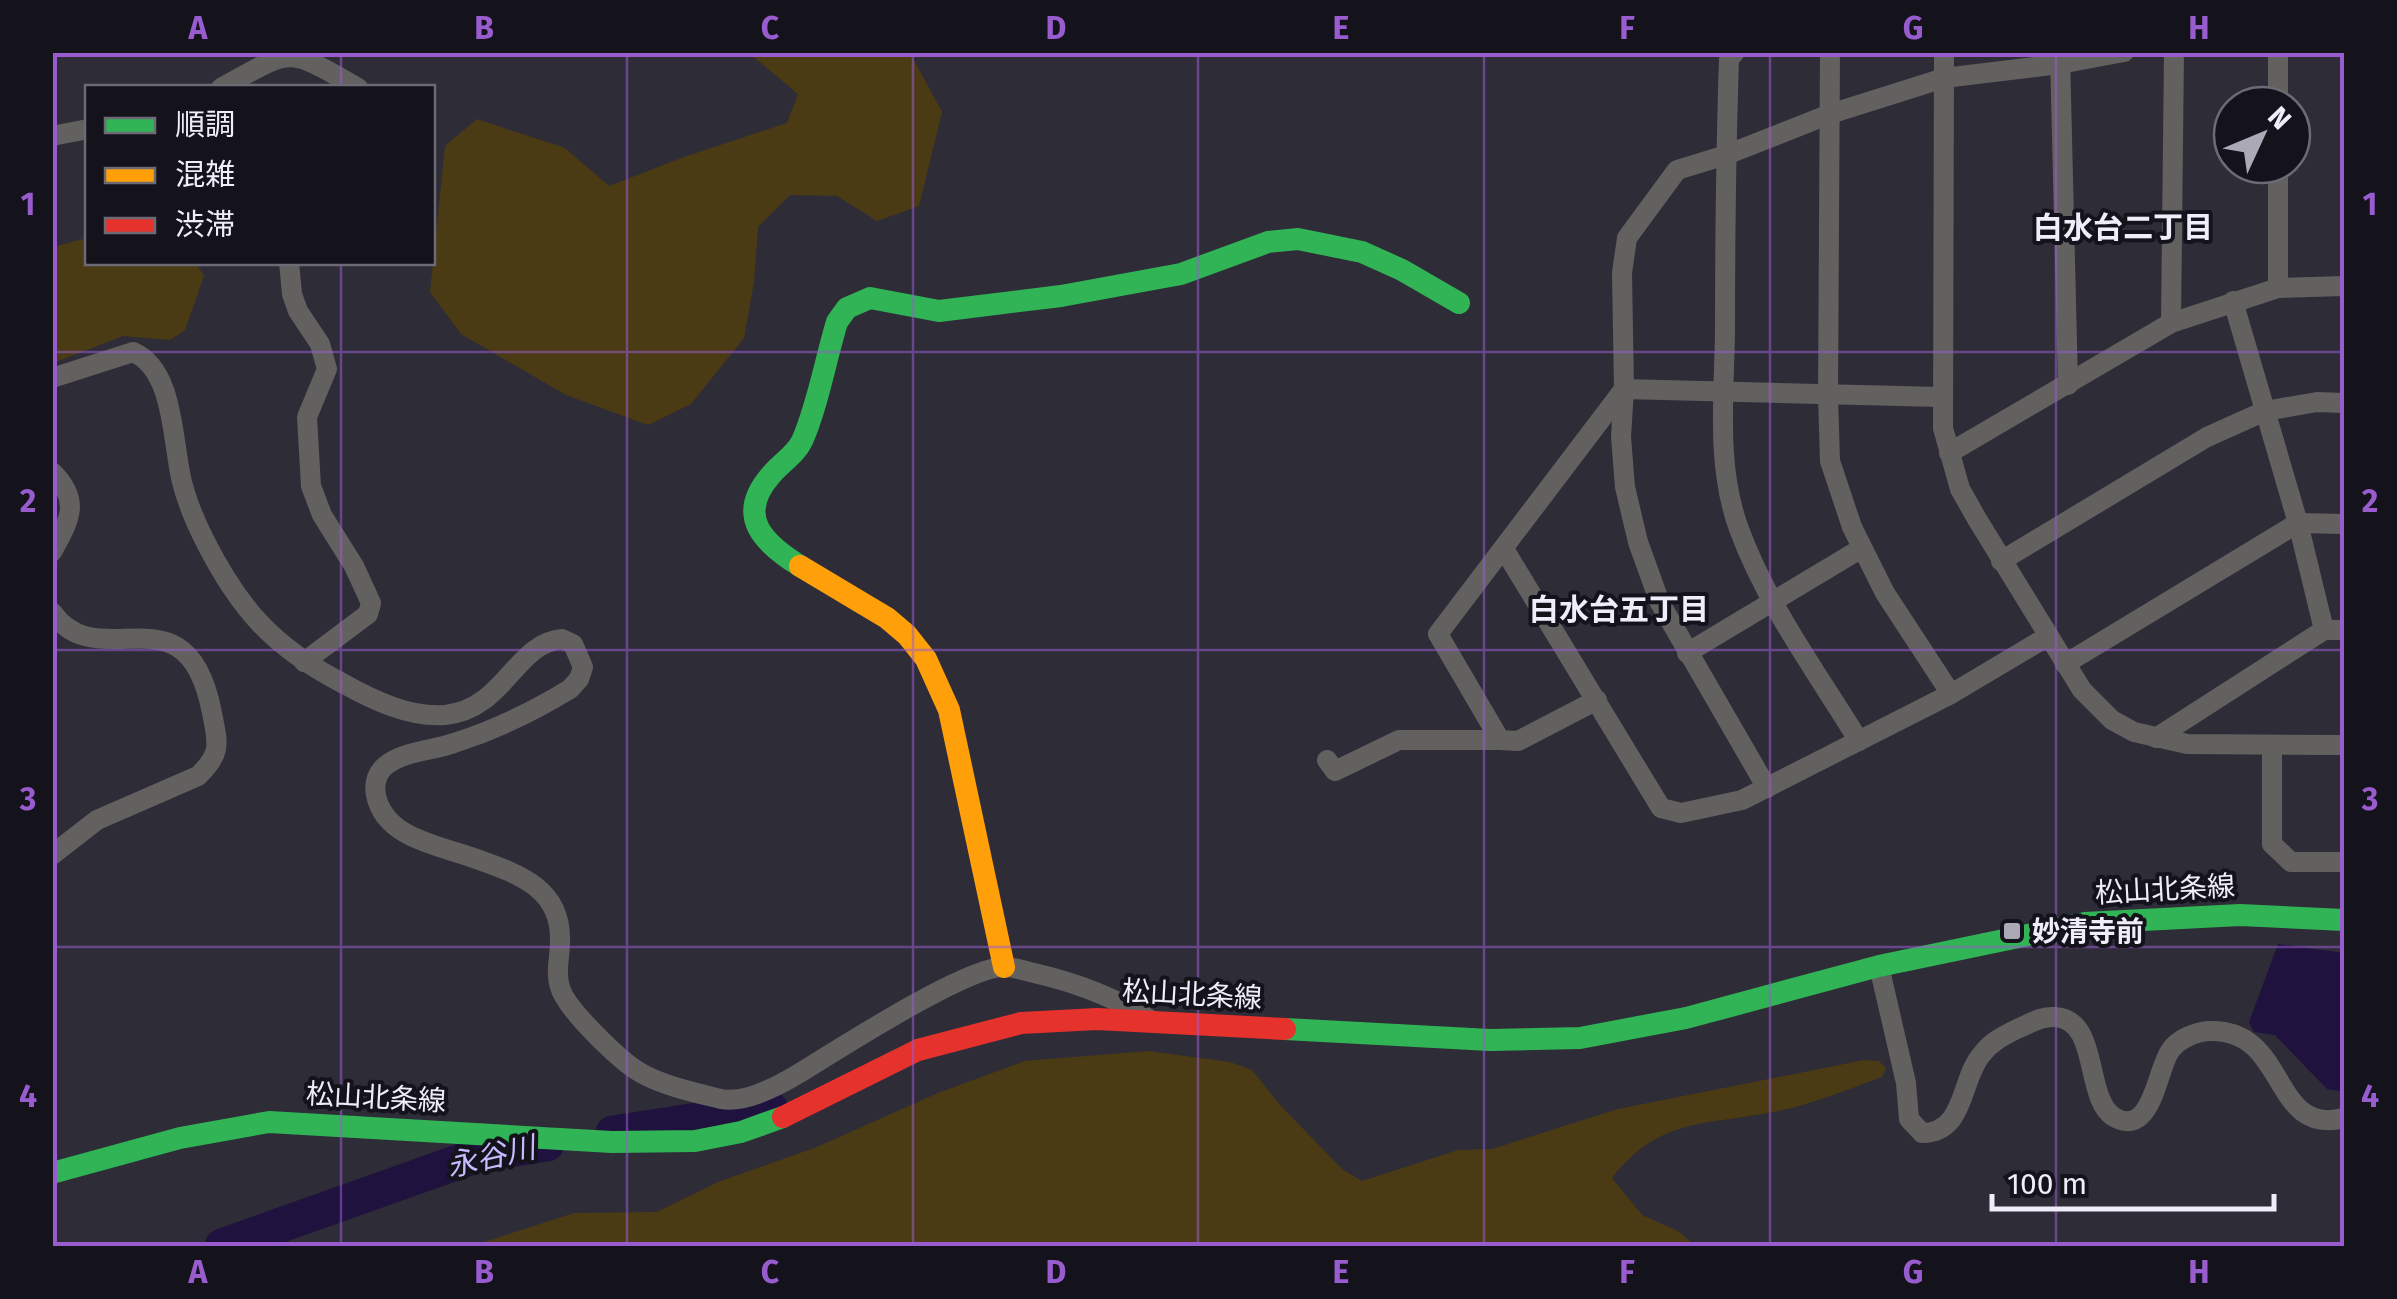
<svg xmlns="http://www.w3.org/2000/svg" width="2397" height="1299" font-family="'Fira Sans','Noto Sans JP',sans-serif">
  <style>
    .green { fill: #4b3b14 }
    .water { fill: #1f123e }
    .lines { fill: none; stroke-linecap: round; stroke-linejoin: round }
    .river { stroke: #1f123e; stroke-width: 35 }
    .street { stroke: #626160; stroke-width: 20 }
    .fast { stroke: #30b455; stroke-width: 22 }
    .slow { stroke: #ff9f0a; stroke-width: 22 }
    .jam { stroke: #e5322d; stroke-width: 22 }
    .grid { fill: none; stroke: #985cce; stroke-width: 2.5; stroke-opacity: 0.55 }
    .poi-dot { fill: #aba9b6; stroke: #14121b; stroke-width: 4 }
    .labels { text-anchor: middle; stroke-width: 8; stroke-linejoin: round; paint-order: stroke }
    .street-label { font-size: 28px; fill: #efedfa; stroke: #14121b }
    .poi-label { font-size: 28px; font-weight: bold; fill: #efedfa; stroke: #14121b; text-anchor: start }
    .neighbourhood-label { font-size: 30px; font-weight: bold; fill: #efedfa; stroke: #14121b }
    .water-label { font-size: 30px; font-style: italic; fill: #c6bafd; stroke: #14121b }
    .neatline { fill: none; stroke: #985cce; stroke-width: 4 }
    .grid-label { font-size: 32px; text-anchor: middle; font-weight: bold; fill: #985cce }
  </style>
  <rect width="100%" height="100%" fill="#2e2c37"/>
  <g class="green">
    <path d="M749,53h161l32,59 -23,94 -42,15 -40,-25 -47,-1 -32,32 -4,55 -10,56 -53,66 -43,21 -82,-30 -105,-61 -31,-42 15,-146 32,-27 88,29 44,38 75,-29 103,-34 11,-29z"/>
    <path d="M87,238l1,24 108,1 8,13 -19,54 -15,10 -47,-4 -70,27v-116z"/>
    <path d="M1148,1051l82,11 22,8 28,35 62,64 20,12 96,-31 34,-1 126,-40 246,-49 15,1 7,7 -4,9c-34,12 -69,27 -104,34 -69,15 -117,4 -166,67l30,37 36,16 18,15h-1224l102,-33 83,-1 61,-30 99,-35 121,-54 87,-32z"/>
  </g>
  <path class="water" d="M2278,944l66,9v133l-5,5 -12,-2 -52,-54 -21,-3 -5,-10z"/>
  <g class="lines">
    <g class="river">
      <path d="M613,1133l158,-24"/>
      <path d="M222,1246l256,-91 69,-11"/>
    </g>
    <g class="street">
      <path d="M1735,52l-6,7c-3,91 -4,182 -4,274 -1,64 -9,134 14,196 28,76 78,144 120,212"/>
      <path d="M1830,52l-2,344 2,65 22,66 33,66 66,101"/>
      <path d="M1944,52l-1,376 17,61 17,30 105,171 30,30 22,12 53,12 157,1"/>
      <path d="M2060,54l8,331"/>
      <path d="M221,88c73,-40 64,-42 137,0"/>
      <path d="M2278,105v-53"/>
      <path d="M52,136l36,-7"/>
      <path d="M289,262l3,32 6,17 22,33 7,25 -20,48 4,69 11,29 32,51 17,37 -3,11 -64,48"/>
      <path d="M2278,288v-123"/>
      <path d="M2233,301l65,222 26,107"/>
      <path d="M2171,323l3,-271"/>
      <path d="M52,378l81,-26c42,18 39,91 49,130 5,20 13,39 22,57 35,70 70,109 140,145 29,16 66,34 101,31 60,-6 70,-72 117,-76l11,5 10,23 -4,12 -9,10c-36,22 -75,41 -116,54 -22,8 -52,8 -70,24 -8,8 -10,17 -8,28 8,42 60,50 95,62 44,16 91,29 89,85 0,16 -5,30 0,45 5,21 61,75 81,86 23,13 55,20 80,26 24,5 57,-13 77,-25 38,-23 170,-109 207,-107 9,0 20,4 29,6 44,10 81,24 118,48"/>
      <path d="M1624,389l317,8"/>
      <path d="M1949,453l222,-130 107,-35 66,-2"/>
      <path d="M52,472c30,29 17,49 0,80"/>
      <path d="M1504,549l157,259 20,5 61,-13 209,-106 96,-57"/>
      <path d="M2001,561l206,-124 58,-26 52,-9 27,1"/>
      <path d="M52,612c47,68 135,-31 160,101 6,31 10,40 -14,63l-101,44 -45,35"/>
      <path d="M1687,653l175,-105"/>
      <path d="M2065,664l233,-141 46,1"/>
      <path d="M1597,700l-79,41 -18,-1 -62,-106 186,-245"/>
      <path d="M2156,738l168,-108h20"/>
      <path d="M2272,745v99l19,18h53"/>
      <path d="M1327,760l8,11 64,-31h101"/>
      <path d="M1767,788l-107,-185 -22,-61 -13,-55 -4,-50 3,-48 -2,-116 5,-35 50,-68 49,-15 104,-41 114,-36 116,-14 64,-12"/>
      <path d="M1879,966l27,117 3,36 13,14c44,0 38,-54 60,-79 10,-13 23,-19 37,-26 12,-5 23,-12 36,-11 45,2 29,82 59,100 38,22 43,-48 56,-66 8,-12 25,-19 39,-20 80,-3 61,106 135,87"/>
    </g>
    <g class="fast">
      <path d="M800,566c-37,-23 -65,-50 -29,-91 9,-11 25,-21 31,-34 15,-33 24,-83 35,-119l10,-14 23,-10 69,13 122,-15 120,-22 87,-32 30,-3 64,13 40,18 57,33"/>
      <path d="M1285,1029l205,11 90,-2 106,-20 193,-52 206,-43 155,-8 104,5"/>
      <path d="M52,1173l128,-35 89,-16 343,20 83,-1 46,-9 42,-15"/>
    </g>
    <path class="slow" d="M800,566l87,52 20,17 19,24 23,51 55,257"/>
    <path class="jam" d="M783,1117l135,-67 103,-27 76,-4 188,10"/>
  </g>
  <path class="grid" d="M341,52v36M627,52v1194M913,52v1194M1198,52v1194M1484,52v1194M1770,52v1194M2056,52v1194M341,262v984M52,352h2292M52,650h2292M52,947h2292"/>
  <rect class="poi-dot" x="2002" y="921" width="20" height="20" rx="5"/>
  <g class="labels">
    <g class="street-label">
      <text transform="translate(2165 889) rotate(-3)" y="10">松山北条線</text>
      <text transform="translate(1192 994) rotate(3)" y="10">松山北条線</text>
      <text transform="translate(376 1097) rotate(3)" y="10">松山北条線</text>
    </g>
    <g class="poi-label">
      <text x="2032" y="941">妙清寺前</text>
    </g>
    <g class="neighbourhood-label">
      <text x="2123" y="238">白水台二丁目</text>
      <text x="1619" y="620">白水台五丁目</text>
    </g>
    <g class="water-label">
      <text transform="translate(491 1157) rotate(-13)" y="10">永谷川</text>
    </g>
  </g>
  <rect width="2397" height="1299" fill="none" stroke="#14121b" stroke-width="110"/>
  <rect x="85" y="85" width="350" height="180" fill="#14121b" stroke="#6c6a74" stroke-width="2.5"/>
  <rect x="105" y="118" width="50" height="15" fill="#30b455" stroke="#6c6a74" stroke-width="2.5"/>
  <text x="175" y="135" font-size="30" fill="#efedfa">順調</text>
  <rect x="105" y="168" width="50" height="15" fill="#ff9f0a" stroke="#6c6a74" stroke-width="2.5"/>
  <text x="175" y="185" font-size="30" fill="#efedfa">混雑</text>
  <rect x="105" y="218" width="50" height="15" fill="#e5322d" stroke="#6c6a74" stroke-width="2.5"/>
  <text x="175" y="235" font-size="30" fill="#efedfa">渋滞</text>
  <g transform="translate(2262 135) rotate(46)"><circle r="48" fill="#14121b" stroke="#6c6a74" stroke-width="2.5"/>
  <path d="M0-8L18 38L0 25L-18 38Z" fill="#aba9b6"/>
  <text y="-15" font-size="28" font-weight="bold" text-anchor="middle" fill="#efedfa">N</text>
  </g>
  <path d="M1992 1194v15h282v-15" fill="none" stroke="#efedfa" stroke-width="5"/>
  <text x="2007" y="1194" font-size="30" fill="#efedfa" stroke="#14121b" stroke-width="8" paint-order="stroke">100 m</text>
  <rect x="55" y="55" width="2287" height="1189" class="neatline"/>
  <g class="grid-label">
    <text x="198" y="39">A</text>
    <text x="484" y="39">B</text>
    <text x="770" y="39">C</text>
    <text x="1056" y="39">D</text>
    <text x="1341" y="39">E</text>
    <text x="1627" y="39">F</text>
    <text x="1913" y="39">G</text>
    <text x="2199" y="39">H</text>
    <text x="28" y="215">1</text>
    <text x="2370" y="215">1</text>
    <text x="28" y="512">2</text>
    <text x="2370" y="512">2</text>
    <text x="28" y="810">3</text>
    <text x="2370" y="810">3</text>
    <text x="28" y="1107">4</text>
    <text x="2370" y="1107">4</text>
    <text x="198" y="1283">A</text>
    <text x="484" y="1283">B</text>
    <text x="770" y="1283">C</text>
    <text x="1056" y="1283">D</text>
    <text x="1341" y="1283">E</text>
    <text x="1627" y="1283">F</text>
    <text x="1913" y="1283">G</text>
    <text x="2199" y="1283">H</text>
  </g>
</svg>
